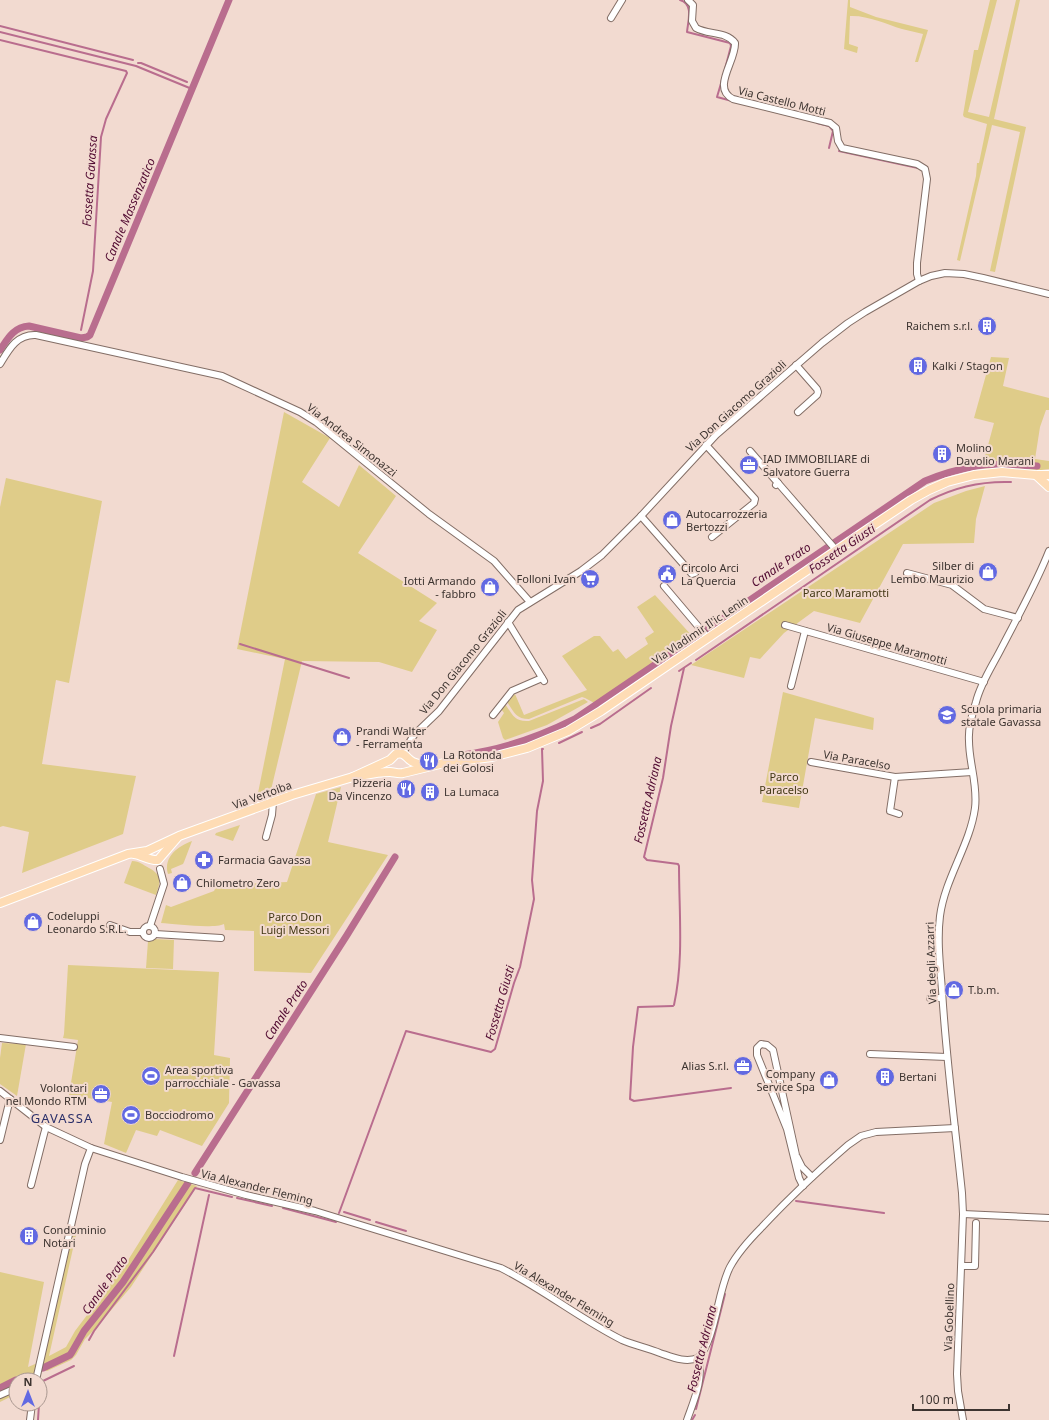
<svg xmlns="http://www.w3.org/2000/svg" width="1049" height="1420" font-family="'Noto Sans',sans-serif">
  <style>
    .green { fill: #dfcc89 }
    .lines { fill: none; stroke-linecap: round; stroke-linejoin: round }
    .stream { stroke: #b96d8e; stroke-width: 2 }
    .canal { stroke: #b96d8e; stroke-width: 7 }
    .minor-casing { stroke: #836e66; stroke-width: 8 }
    .major-casing { stroke: #fff; stroke-width: 10 }
    .minor { stroke: #fff; stroke-width: 6 }
    .major { stroke: #fedcb5; stroke-width: 8 }
    .labels { text-anchor: middle; stroke-width: 4; stroke-linejoin: round; paint-order: stroke }
    .street-label { font-size: 11px; fill: #3d3430; stroke: #f2dad0 }
    .poi-label { font-size: 11px; fill: #3d3430; stroke: #f2dad0; text-anchor: start }
    .park-label { font-size: 11px; fill: #413713; stroke: #f2dad0 }
    .water-label { font-size: 12px; font-style: italic; fill: #510a31; stroke: #f2dad0 }
    .quarter-label { font-size: 13px; letter-spacing: 1px; fill: #2c306a; stroke: #f2dad0 }
  </style>
  <rect width="100%" height="100%" fill="#f2dad0"/>
  <g class="green">
    <path d="M848,0h2v7l26,10 52,13 -10,32h-3l8,-28c-7,-2 -14,-3 -21,-5 -16,-5 -35,-14 -52,-13l-1,28 9,3 -1,6 -13,-4z"/>
    <path d="M990,0h7l-29,112 21,5 27,-117h4l-26,119 32,8 -31,145 -5,-1 30,-139 -28,-7 -32,136 -3,-1 19,-84 1,-13h2l8,-39 -23,-7 -1,-2 11,-65h4z"/>
    <path d="M991,357l18,1 -6,28 46,12v12h-3l-6,17 -5,32 14,2v8l-8,1 -52,-1 -23,-3 -1,-5 7,-2 12,1 10,-37 -20,-5z"/>
    <path d="M284,412l46,26 -28,44 37,25 20,-42 37,31 -38,57 79,50 -18,18 18,9 -25,42 -33,-10 -77,-1 -31,129 -13,3 27,-134 -48,-10z"/>
    <path d="M6,478l96,23 -33,182 -13,-3 -14,84 94,12 -13,58 -101,39 7,-41 -26,-6 -3,1v-320z"/>
    <path d="M985,486l-9,33 -2,24 -71,1 -43,79 -46,-12 -30,22 -24,26 -10,-2 -6,21 -53,-13 243,-162 32,-12z"/>
    <path d="M655,595l38,42 -97,65 2,3 -13,-7 -3,-1 -53,22c-13,0 -15,-7 -22,-17l8,-8 9,21 63,-25 -25,-34 32,-20h6l13,16 5,-3 8,10 22,-15 -3,-6 9,-6 -17,-25z"/>
    <path d="M783,692l91,26 -1,12 -58,-12 -16,90 -37,-6z"/>
    <path d="M584,699l4,3 -41,23 -42,15 -2,-2 -5,-16 6,-9 -3,-4 4,-5c8,11 9,18 24,17z"/>
    <path d="M341,787l-13,55 60,13 -77,118 -57,-2v-40l-29,-1 -1,-6c-10,5 -50,0 -63,-1l5,-18 5,2 43,-16 3,-6 70,-3 29,-88z"/>
    <path d="M240,825l-7,16 -18,-6 1,-2z"/>
    <path d="M192,841l-8,21 -1,2 -12,5 1,4 -4,1c-5,-17 10,-28 24,-33z"/>
    <path d="M132,861c8,0 11,4 17,7 13,7 12,13 7,27l-32,-12z"/>
    <path d="M155,939l19,1 -1,29 -27,-1 2,-27z"/>
    <path d="M68,965l151,7 -5,83 16,3 -1,45 -27,43 -42,-16 -3,6 -21,-6 -10,23 -22,-9 8,-42 -43,-7 9,-55 -15,-2 1,-4z"/>
    <path d="M2,1043l24,1 -9,52 -17,-12v-26z"/>
    <path d="M178,1180l19,6 -66,101 -37,43 -9,9 -9,16 -5,5 -24,11 -5,-2 30,-135 4,1 -27,121 17,-9 9,-16 50,-66z"/>
    <path d="M0,1272l44,10 -16,85 12,-5 -4,16 -4,2h-16v14l-16,8z"/>
  </g>
  <g class="lines">
    <g class="stream">
      <path d="M680,0c14,4 8,21 7,32l43,11 1,3 -6,23"/>
      <path d="M0,26l133,34"/>
      <path d="M0,32l136,34 56,23"/>
      <path d="M0,40l126,31 1,2 -21,46 -5,18 -8,134 -12,59"/>
      <path d="M138,63h3l46,19"/>
      <path d="M722,80l-5,17 15,4"/>
      <path d="M817,123l12,3 4,5 -4,17"/>
      <path d="M839,151l79,17"/>
      <path d="M240,644l109,34"/>
      <path d="M696,660l234,-160c25,-13 52,-19 81,-18"/>
      <path d="M679,671l12,-8"/>
      <path d="M591,728l9,-4 51,-36"/>
      <path d="M559,743l23,-11"/>
      <path d="M674,1005c10,-46 5,-93 5,-139l-1,-2 -31,-4 -3,-3 19,-79 8,-52 13,-58"/>
      <path d="M673,1006l-35,1 -5,40 -3,52 4,2 97,-13"/>
      <path d="M237,1198l35,8"/>
      <path d="M796,1201l88,12"/>
      <path d="M283,1208l53,14"/>
      <path d="M344,1212l26,8"/>
      <path d="M339,1213l67,-182 85,21 4,-3 19,-66 6,-16 14,-68 -2,-19 5,-69 6,-30 -1,-32h1"/>
      <path d="M376,1222l30,9"/>
      <path d="M89,1340l5,-9 59,-79 42,-64 37,9"/>
      <path d="M174,1356l35,-161"/>
      <path d="M40,1394l3,-13 31,-15"/>
      <path d="M696,1409l29,-115"/>
      <path d="M38,1420l1,-16"/>
      <path d="M692,1420l3,-5"/>
    </g>
    <g class="canal">
      <path d="M0,350c8,-12 14,-23 29,-24l52,12 6,-1 3,-2 139,-335"/>
      <path d="M462,755c40,-5 77,-18 113,-36l350,-238c17,-7 34,-12 52,-15 19,-3 40,-1 60,0"/>
      <path d="M195,1173l152,-238 48,-78"/>
      <path d="M43,1368l27,-13 2,-3 12,-21 39,-49 65,-99"/>
      <path d="M0,1388l16,-8"/>
    </g>
    <defs>
      <g id="minor">
        <path d="M688,0l5,5 -1,16 4,7c12,7 30,3 39,15 1,18 -24,45 -2,56l97,24 6,5 2,13 4,7 75,16 8,5 2,10 -10,84v11l2,7"/>
        <path d="M611,18l11,-18"/>
        <path d="M0,364c9,-15 17,-30 36,-29l186,41 78,36 16,10 113,92 65,47 36,41"/>
        <path d="M796,365l21,24 1,3 -1,3 -19,17"/>
        <path d="M706,445l49,54 -1,4 -42,34"/>
        <path d="M750,451l28,32"/>
        <path d="M776,485l2,-2 59,68"/>
        <path d="M641,516l51,58 3,-1"/>
        <path d="M907,573l45,12 32,24 34,9"/>
        <path d="M664,586l44,52"/>
        <path d="M508,622l36,59"/>
        <path d="M785,625l199,57"/>
        <path d="M791,686l14,-55"/>
        <path d="M493,715l19,-24 30,-13"/>
        <path d="M402,754l12,-19 25,-24 79,-101 63,-39 21,-16 39,-39 75,-81 106,-92 26,-20 17,-11 54,-31 12,-5 14,-3 19,1 19,4 66,16"/>
        <path d="M811,762l84,15 77,-5"/>
        <path d="M895,777l-5,34 9,3"/>
        <path d="M266,837l6,-22 1,-13"/>
        <path d="M110,925l20,7h13"/>
        <path d="M150,926l14,-42 -4,-15"/>
        <circle cx="149" cy="932" r="6"/>
        <path d="M155,934l66,4"/>
        <path d="M930,998h12"/>
        <path d="M0,1038l74,9"/>
        <path d="M870,1054l77,3"/>
        <path d="M0,1091l46,36 45,21 91,29 64,18 69,16 186,57c42,21 79,51 121,72 12,5 25,8 38,13 12,4 25,10 38,5 18,-19 19,-66 32,-91 8,-15 20,-28 32,-40 27,-29 56,-56 86,-82l13,-9 15,-4 79,-4"/>
        <path d="M0,1140l10,-41"/>
        <path d="M31,1185l13,-51 2,-7"/>
        <path d="M803,1186l-4,-8 -12,-49 -30,-74v-7l4,-4 6,1 6,5 23,105 6,12 10,10"/>
        <path d="M963,1214l86,4"/>
        <path d="M962,1266h13l1,-43"/>
        <path d="M36,1380l49,-216 6,-16"/>
        <path d="M0,1395l16,-7"/>
        <path d="M30,1420l2,-16"/>
        <path d="M687,1420c7,-20 17,-41 11,-62"/>
        <path d="M963,1420l-5,-29 -1,-17 6,-160 -1,-21c-7,-68 -16,-135 -20,-203 -2,-25 -5,-50 -2,-74 5,-38 30,-71 35,-108 3,-23 -6,-45 -6,-67 -1,-13 3,-27 7,-39 5,-20 17,-37 26,-55 16,-31 34,-63 47,-96"/>
      </g>
      <g id="major">
        <path d="M1036,475l13,12"/>
        <path d="M353,777c12,-2 24,-5 37,-5 4,0 8,2 13,1l41,-10 48,-6 35,-9 41,-17 33,-20 255,-174 55,-37 18,-10 18,-8 27,-7 28,-3 34,3h13"/>
        <path d="M134,854c8,1 16,7 24,6l19,-22"/>
        <path d="M0,903l128,-49 19,-3 32,-15 113,-41 61,-18 37,-17 6,-6c8,-2 9,2 14,6 4,4 14,5 19,6"/>
      </g>
    </defs>
    <use href="#minor" class="minor-casing"/>
    <use href="#major" class="major-casing"/>
    <use href="#minor" class="minor"/>
    <use href="#major" class="major"/>
  </g>
  <defs>
    <symbol id="building-disc" viewBox="-11 -11 22 22"><circle r="9.5" fill="#6269e2" stroke="#f2dad0"/><path d="M-4-6H4V6H1V3H-1V6H-4ZM-2.5-4.3h1.7v1.8h-1.7ZM.8-4.3h1.7v1.8H.8ZM-2.5-1h1.7V.8h-1.7ZM.8-1h1.7V.8H.8Z" fill="#fff"/></symbol>
    <symbol id="office-disc" viewBox="-11 -11 22 22"><circle r="9.5" fill="#6269e2" stroke="#f2dad0"/><path d="M-6-3h4V-5.5h4V-3h4V5H-6ZM-1-4.5V-3h2v-1.5ZM-6 0V1H6V0Z" fill="#fff"/></symbol>
    <symbol id="shop-disc" viewBox="-11 -11 22 22"><circle r="9.5" fill="#6269e2" stroke="#f2dad0"/><path d="M-5-2.5h2.3a2.7 3.5 0 0 1 5.4 0H5L5.5 6h-11ZM-1.5-2.5h3a1.5 2.3 0 0 0-3 0Z" fill="#fff"/></symbol>
    <symbol id="civic-disc" viewBox="-11 -11 22 22"><circle r="9.5" fill="#6269e2" stroke="#f2dad0"/><path d="M-.6-6.5H3V-4.5H.6V-3L4-1V1h2V6H-6V1h2V-1L-.6-3ZM-1.2 2.5V6h2.4V2.5Z" fill="#fff"/></symbol>
    <symbol id="supermarket-disc" viewBox="-11 -11 22 22"><circle r="9.5" fill="#6269e2" stroke="#f2dad0"/><path d="M-6-5.5h2.5l.6 2H6L4.5 2H-2.5L-4.4-4H-6ZM-1.5 3.2a1.3 1.3 0 1 0 .1 0ZM3 3.2a1.3 1.3 0 1 0 .1 0Z" fill="#fff"/></symbol>
    <symbol id="school-disc" viewBox="-11 -11 22 22"><circle r="9.5" fill="#6269e2" stroke="#f2dad0"/><path d="M0-5L7-2L0 1L-7-2ZM-4 1L0 2.5L4 1V4Q0 6-4 4Z" fill="#fff"/></symbol>
    <symbol id="restaurant-disc" viewBox="-11 -11 22 22"><circle r="9.5" fill="#6269e2" stroke="#f2dad0"/><path d="M-5-6h1v4h1v-4h1v4h1v-4h1v5L-1.5 .5V6h-2V.5L-5-1ZM5-6V6H3V1.5H1.5Q1.5-4 5-6Z" fill="#fff"/></symbol>
    <symbol id="pharmacy-disc" viewBox="-11 -11 22 22"><circle r="9.5" fill="#6269e2" stroke="#f2dad0"/><path d="M-2-6h4v4h4v4h-4v4h-4v-4h-4v-4h4Z" fill="#fff"/></symbol>
    <symbol id="stadium-disc" viewBox="-11 -11 22 22"><circle r="9.5" fill="#6269e2" stroke="#f2dad0"/><path d="M0-5a6.5 5 0 1 0 0 10a6.5 5 0 1 0 0-10ZM-3.5-1.8h7v3.6h-7Z" fill="#fff"/></symbol>
  </defs>
  <g fill-rule="evenodd">
    <use href="#building-disc" x="976" y="315" width="22" height="22"/>
    <use href="#building-disc" x="907" y="355" width="22" height="22"/>
    <use href="#building-disc" x="931" y="443" width="22" height="22"/>
    <use href="#office-disc" x="738" y="454" width="22" height="22"/>
    <use href="#shop-disc" x="661" y="509" width="22" height="22"/>
    <use href="#shop-disc" x="977" y="561" width="22" height="22"/>
    <use href="#civic-disc" x="656" y="563" width="22" height="22"/>
    <use href="#supermarket-disc" x="579" y="568" width="22" height="22"/>
    <use href="#shop-disc" x="479" y="576" width="22" height="22"/>
    <use href="#school-disc" x="936" y="704" width="22" height="22"/>
    <use href="#shop-disc" x="331" y="726" width="22" height="22"/>
    <use href="#restaurant-disc" x="418" y="750" width="22" height="22"/>
    <use href="#restaurant-disc" x="395" y="778" width="22" height="22"/>
    <use href="#building-disc" x="419" y="781" width="22" height="22"/>
    <use href="#pharmacy-disc" x="193" y="849" width="22" height="22"/>
    <use href="#shop-disc" x="171" y="872" width="22" height="22"/>
    <use href="#shop-disc" x="22" y="911" width="22" height="22"/>
    <use href="#shop-disc" x="943" y="979" width="22" height="22"/>
    <use href="#office-disc" x="732" y="1055" width="22" height="22"/>
    <use href="#stadium-disc" x="140" y="1065" width="22" height="22"/>
    <use href="#building-disc" x="874" y="1066" width="22" height="22"/>
    <use href="#shop-disc" x="818" y="1069" width="22" height="22"/>
    <use href="#office-disc" x="90" y="1083" width="22" height="22"/>
    <use href="#stadium-disc" x="120" y="1104" width="22" height="22"/>
    <use href="#building-disc" x="18" y="1225" width="22" height="22"/>
  </g>
  <g class="labels">
    <g class="street-label">
      <text transform="translate(782 101) rotate(14)" y="4">Via Castello Motti</text>
      <text transform="translate(736 406) rotate(-42)" y="4">Via Don Giacomo Grazioli</text>
      <text transform="translate(352 440) rotate(38)" y="4">Via Andrea Simonazzi</text>
      <text transform="translate(700 630) rotate(-34)" y="4">Via Vladimir Il'ic Lenin</text>
      <text transform="translate(887 644) rotate(16)" y="4">Via Giuseppe Maramotti</text>
      <text transform="translate(463 662) rotate(-51)" y="4">Via Don Giacomo Grazioli</text>
      <text transform="translate(857 760) rotate(10)" y="4">Via Paracelso</text>
      <text transform="translate(262 795) rotate(-20)" y="4">Via Vertoiba</text>
      <text transform="translate(931 963) rotate(-92)" y="4">Via degli Azzarri</text>
      <text transform="translate(257 1187) rotate(14)" y="4">Via Alexander Fleming</text>
      <text transform="translate(564 1294) rotate(31)" y="4">Via Alexander Fleming</text>
      <text transform="translate(949 1317) rotate(-88)" y="4">Via Gobellino</text>
    </g>
    <g class="poi-label">
      <text x="973" y="330" text-anchor="end">Raichem s.r.l.</text>
      <text x="932" y="370">Kalki / Stagon</text>
      <text x="956" y="452">Molino<tspan x="956" dy="13">Davolio Marani</tspan></text>
      <text x="763" y="463">IAD IMMOBILIARE di<tspan x="763" dy="13">Salvatore Guerra</tspan></text>
      <text x="686" y="518">Autocarrozzeria<tspan x="686" dy="13">Bertozzi</tspan></text>
      <text x="974" y="570" text-anchor="end">Silber di<tspan x="974" dy="13">Lembo Maurizio</tspan></text>
      <text x="681" y="572">Circolo Arci<tspan x="681" dy="13">La Quercia</tspan></text>
      <text x="576" y="583" text-anchor="end">Folloni Ivan</text>
      <text x="476" y="585" text-anchor="end">Iotti Armando<tspan x="476" dy="13">- fabbro</tspan></text>
      <text x="961" y="713">Scuola primaria<tspan x="961" dy="13">statale Gavassa</tspan></text>
      <text x="356" y="735">Prandi Walter<tspan x="356" dy="13">- Ferramenta</tspan></text>
      <text x="443" y="759">La Rotonda<tspan x="443" dy="13">dei Golosi</tspan></text>
      <text x="392" y="787" text-anchor="end">Pizzeria<tspan x="392" dy="13">Da Vincenzo</tspan></text>
      <text x="444" y="796">La Lumaca</text>
      <text x="218" y="864">Farmacia Gavassa</text>
      <text x="196" y="887">Chilometro Zero</text>
      <text x="47" y="920">Codeluppi<tspan x="47" dy="13">Leonardo S.R.L.</tspan></text>
      <text x="968" y="994">T.b.m.</text>
      <text x="729" y="1070" text-anchor="end">Alias S.r.l.</text>
      <text x="165" y="1074">Area sportiva<tspan x="165" dy="13">parrocchiale - Gavassa</tspan></text>
      <text x="815" y="1078" text-anchor="end">Company<tspan x="815" dy="13">Service Spa</tspan></text>
      <text x="899" y="1081">Bertani</text>
      <text x="87" y="1092" text-anchor="end">Volontari<tspan x="87" dy="13">nel Mondo RTM</tspan></text>
      <text x="145" y="1119">Bocciodromo</text>
      <text x="43" y="1234">Condominio<tspan x="43" dy="13">Notari</tspan></text>
    </g>
    <g class="park-label">
      <text x="846" y="597">Parco Maramotti</text>
      <text x="784" y="781">Parco<tspan x="784" dy="13">Paracelso</tspan></text>
      <text x="295" y="921">Parco Don<tspan x="295" dy="13">Luigi Messori</tspan></text>
    </g>
    <g class="water-label">
      <text transform="translate(90 181) rotate(-86)" y="4">Fossetta Gavassa</text>
      <text transform="translate(130 210) rotate(-67)" y="4">Canale Massenzatico</text>
      <text transform="translate(842 549) rotate(-34)" y="4">Fossetta Giusti</text>
      <text transform="translate(781 565) rotate(-34)" y="4">Canale Prato</text>
      <text transform="translate(648 800) rotate(-77)" y="4">Fossetta Adriana</text>
      <text transform="translate(500 1003) rotate(-74)" y="4">Fossetta Giusti</text>
      <text transform="translate(286 1010) rotate(-57)" y="4">Canale Prato</text>
      <text transform="translate(105 1285) rotate(-54)" y="4">Canale Prato</text>
      <text transform="translate(702 1349) rotate(-76)" y="4">Fossetta Adriana</text>
    </g>
    <g class="quarter-label">
      <text x="62" y="1123">GAVASSA</text>
    </g>
  </g>
  <g transform="translate(28 1392)"><circle r="19" fill="#f2dad0" stroke="#aa9890"/>
  <path d="M0-3L7 15L0 10L-7 15Z" fill="#6269e2"/>
  <text y="-6" font-size="11" font-weight="bold" text-anchor="middle" fill="#3d3430">N</text>
  </g>
  <path d="M913 1404v6h96v-6" fill="none" stroke="#3d3430" stroke-width="2"/>
  <text x="919" y="1404" font-size="12" fill="#3d3430" stroke="#f2dad0" stroke-width="3" paint-order="stroke">100 m</text>
</svg>
